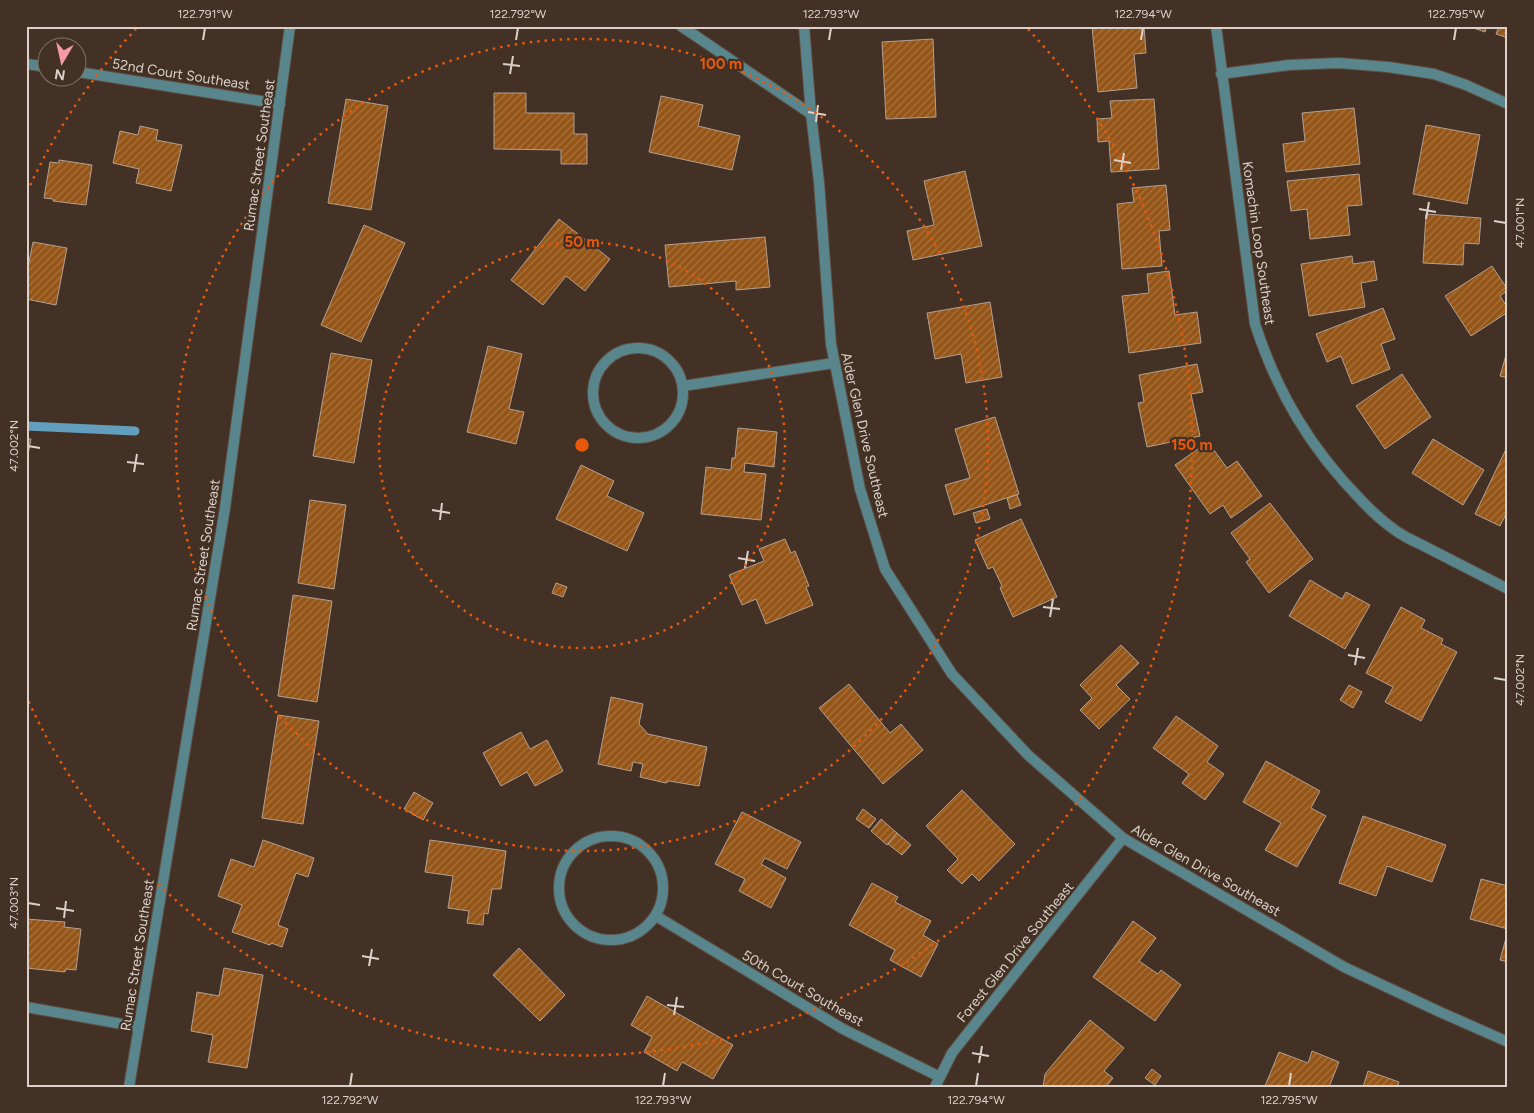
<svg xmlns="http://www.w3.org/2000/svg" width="1534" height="1113" font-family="Figtree,sans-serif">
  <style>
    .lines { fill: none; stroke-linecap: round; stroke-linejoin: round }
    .stream { stroke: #629fbe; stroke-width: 9 }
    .building { fill: url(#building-hatch); stroke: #b4a091 }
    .minor-casing { stroke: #5e4e42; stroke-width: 12 }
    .minor { stroke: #59858d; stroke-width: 10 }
    .ticks { fill: none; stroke: #dcd1c9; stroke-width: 2 }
    .ring { fill: none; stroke: #e8590c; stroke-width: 2.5; stroke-dasharray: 2.5 5 }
    .labels { text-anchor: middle; stroke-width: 4.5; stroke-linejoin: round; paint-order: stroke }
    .street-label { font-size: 14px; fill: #dcd1c9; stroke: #423124 }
    .centre { fill: #e8590c; stroke: #423124; stroke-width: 2.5 }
    .ring-label { font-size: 15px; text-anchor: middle; font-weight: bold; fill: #e8590c; stroke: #423124; stroke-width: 4.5; stroke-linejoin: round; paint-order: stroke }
    .neatline { fill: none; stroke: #dcd1c9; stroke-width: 2 }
    .ticks-label { font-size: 12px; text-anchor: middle; fill: #dcd1c9 }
  </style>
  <defs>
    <pattern id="building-hatch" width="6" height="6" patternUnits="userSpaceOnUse" patternTransform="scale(1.25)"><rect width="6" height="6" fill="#955517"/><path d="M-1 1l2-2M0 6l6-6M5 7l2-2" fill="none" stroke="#a87442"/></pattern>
  </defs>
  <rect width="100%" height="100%" fill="#423124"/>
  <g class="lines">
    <path class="stream" d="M26,426l109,5"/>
  </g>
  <g class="building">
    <path d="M1092,26h52l2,27 -12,1 3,34 -39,4z"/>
    <path d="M1468,26h19l-2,6z"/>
    <path d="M1499,26h9v12l-12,-4z"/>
    <path d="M933,39l3,78 -50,2 -4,-77z"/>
    <path d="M494,93h32v20h48v21h13v30h-26v-14l-67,-1z"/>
    <path d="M661,96l42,9 -5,21 42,10 -8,34 -83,-18z"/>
    <path d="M346,99l42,7 -17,104 -43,-7z"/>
    <path d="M1154,99l5,70 -48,3 -2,-31 -11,1 -1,-23 15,-1 -2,-17z"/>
    <path d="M1354,108l6,56 -74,8 -3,-28 22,-3 -3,-28z"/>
    <path d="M1426,125l54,10 -13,69 -54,-10z"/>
    <path d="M140,126l18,4 -2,10 26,5 -11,46 -35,-8 3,-14 -26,-6 7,-32 18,4z"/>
    <path d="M59,160l33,5 -6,40 -33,-4v-2l-9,-1 6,-36 9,1z"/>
    <path d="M965,171l17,75 -69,14 -6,-29 27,-6 -10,-44z"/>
    <path d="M1359,174l3,31 -15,1 3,29 -40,4 -3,-30 -16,2 -4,-30z"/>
    <path d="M1166,185l4,45 -11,1 3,35 -40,3 -5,-65 17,-2 -2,-14z"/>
    <path d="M1426,214l55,4 -2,26 -15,-1 -1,22 -40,-2z"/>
    <path d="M559,219l51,40 -25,32 -19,-15 -23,29 -32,-25z"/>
    <path d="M364,225l41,18 -44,99 -40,-17z"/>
    <path d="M765,237l5,50 -34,3v-9l-67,6 -4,-42z"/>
    <path d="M33,242l34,6 -11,57 -30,-6v-22z"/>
    <path d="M1352,256l1,8 21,-3 3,19 -16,3 4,24 -56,9 -8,-52z"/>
    <path d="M1492,266l16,24 -8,6 8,12v4l-37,24 -26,-40z"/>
    <path d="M1169,271l6,44 22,-3 4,31 -72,10 -7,-57 27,-3 -2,-19z"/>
    <path d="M990,302l12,75 -36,6 -5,-29 -26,5 -8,-46z"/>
    <path d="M1383,308l12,31 -14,5 9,25 -38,15 -11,-28 -14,6 -11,-28z"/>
    <path d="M488,346l34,8 -13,55 15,3 -8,32 -49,-12z"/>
    <path d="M1508,348v30l-8,-2z"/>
    <path d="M331,353l41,7 -18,103 -41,-7z"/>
    <path d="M1197,364l6,28 -12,2 9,42 -53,11 -9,-44 6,-1 -5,-27z"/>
    <path d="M1402,374l29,43 -46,32 -29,-43z"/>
    <path d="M995,417l24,77 -65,21 -9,-30 25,-7 -15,-49z"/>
    <path d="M738,428l39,4 -3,35 -29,-4 -1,9 22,2 -5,46 -60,-6 5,-47 25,3 1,-12h3z"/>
    <path d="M26,439h5l-5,26z"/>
    <path d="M1433,439l51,31 -21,35 -51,-32z"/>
    <path d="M1208,442l19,26 10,-7 25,35 -31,22 -8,-13 -13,9 -35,-49z"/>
    <path d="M1507,447l1,63 -8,16 -25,-12z"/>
    <path d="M581,465l33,16 -7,15 37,17 -17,38 -71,-32z"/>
    <path d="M1017,495l4,10 -11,4 -3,-11z"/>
    <path d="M310,500l36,5 -12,84 -36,-6z"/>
    <path d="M1270,503l43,56 -44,34 -23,-31 4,-3 -19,-26z"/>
    <path d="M987,509l3,10 -14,4 -3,-10z"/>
    <path d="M1021,519l36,78 -44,20 -13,-29 2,-2 -9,-19 -5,2 -13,-29z"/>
    <path d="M785,539l6,14 4,-2 14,35 -3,1 7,18 -47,19 -10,-25 -14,6 -13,-30 35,-14 -5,-12z"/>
    <path d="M1310,580l32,19 4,-7 24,13 -25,44 -56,-33z"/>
    <path d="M556,583l11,4 -4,10 -11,-4z"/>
    <path d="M293,595l39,6 -15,101 -39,-6z"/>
    <path d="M1401,607l24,13 -4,8 22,11 -2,5 16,8 -36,69 -36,-19 8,-15 -27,-14z"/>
    <path d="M1121,645l18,18 -23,22 14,14 -31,30 -19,-19 12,-12 -12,-13z"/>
    <path d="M849,684l41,49 11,-9 22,26 -40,34 -64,-76z"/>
    <path d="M1349,685l13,7 -9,16 -13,-8z"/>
    <path d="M611,697l32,7 -4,20 9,10 59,13 -8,39 -30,-5 -3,2 -26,-6 3,-13 -10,-2 -2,9 -33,-7z"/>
    <path d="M278,715l41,6 -16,103 -41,-6z"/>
    <path d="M1176,716l42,30 -11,16 17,12 -19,26 -23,-17 7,-9 -36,-26z"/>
    <path d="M521,732l9,17 17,-9 16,31 -28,15 -8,-14 -26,14 -18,-33z"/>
    <path d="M1266,761l54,30 -9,17 15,8 -29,51 -32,-17 16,-27 -38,-21z"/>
    <path d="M962,790l53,54 -36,37 -7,-7 -10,10 -15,-14 11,-11 -32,-33z"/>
    <path d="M414,792l19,11 -10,17 -19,-11z"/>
    <path d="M863,809l13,10 -7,9 -13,-9z"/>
    <path d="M742,812l59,30 -14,27 -22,-11 -4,6 25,14 -15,30 -32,-17 6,-12 -30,-15z"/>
    <path d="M1363,816l83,29 -14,37 -45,-16 -11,30 -37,-13z"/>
    <path d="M881,819l16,14 -10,12 -16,-14z"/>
    <path d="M897,833l14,12 -9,10 -14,-11z"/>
    <path d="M263,840l51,18 -6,19 -12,-4 -18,52 10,4 -6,18 -11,-4 -1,2 -38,-13 10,-27 -24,-9 13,-37 23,8z"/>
    <path d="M430,840l76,11 -5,38h-9l-4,25 -4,-1 -1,12 -16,-2 2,-12 -21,-3 5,-32 -28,-4z"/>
    <path d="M1481,879l27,7v43l-38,-10z"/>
    <path d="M872,883l26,14 -3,5 36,19 -8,14 15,9 -17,33 -31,-17 5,-10 -46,-25z"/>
    <path d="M26,919l39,3 -1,5 17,2 -5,41 -10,-1 -1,3 -39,-4z"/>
    <path d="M1133,921l23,17 -17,23 19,13 3,-4 20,15 -26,36 -62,-44z"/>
    <path d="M1508,931v31l-8,-2z"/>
    <path d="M519,948l46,47 -25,26 -47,-46z"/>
    <path d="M224,968l39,7 -16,93 -39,-6 5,-27 -22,-4 6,-39 22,4z"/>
    <path d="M647,996l86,49 -20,34 -31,-17 -5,9 -33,-19 8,-15 -21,-12z"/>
    <path d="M1090,1020l34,28 -20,23 9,7 -7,9h-63l2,-13z"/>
    <path d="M1312,1051l27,11 -10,25 -64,-1 14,-34 29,11z"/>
    <path d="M1152,1069l9,7 -6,9 -10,-7z"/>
    <path d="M1368,1071l31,11 -2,5h-34z"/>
  </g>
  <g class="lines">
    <defs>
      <g id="minor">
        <path d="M681,26l130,88 8,68 12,162 29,145 25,80 67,105 76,81 95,83 221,129 96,45 68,30"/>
        <path d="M804,26l7,88"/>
        <path d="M1216,26l39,298c22,68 55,124 106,176 16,17 35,34 57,43l90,46"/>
        <path d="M26,64l22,3"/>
        <path d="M78,72l202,32"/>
        <path d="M1221,74l68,-9 50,-2 49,4 46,7 32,11 42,19"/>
        <circle cx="638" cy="393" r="45"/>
        <path d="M683,386l151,-23"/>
        <circle cx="611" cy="888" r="52"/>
        <path d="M656,916l187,113 97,48"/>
        <path d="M26,1007l113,20"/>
        <path d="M129,1087l96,-579 65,-482"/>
        <path d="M935,1087l17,-34 171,-215"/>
      </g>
    </defs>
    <use href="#minor" class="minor-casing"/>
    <use href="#minor" class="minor"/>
  </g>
  <path class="ticks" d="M203,40l2,-12M516,40l2,-12M829,40l2,-12M1141,40l2,-12M1454,40l2,-12M503,64l17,2M510,74l3,-18M808,112l18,3M816,122l2,-17M1114,160l17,3M1121,170l3,-17M1419,209l17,3M1426,219l3,-17M1494,221l12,2M28,446l12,2M127,462l17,2M134,472l3,-18M432,510l18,3M440,520l2,-17M738,558l17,3M745,568l3,-17M1043,607l17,2M1050,617l3,-18M1348,655l17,3M1355,665l3,-17M1494,678l12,2M28,903l12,2M56,908l18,3M64,918l2,-17M362,956l17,3M369,966l3,-17M667,1005l17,2M674,1015l3,-18M972,1053l17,3M979,1063l3,-17M350,1086l2,-13M663,1086l2,-13M976,1086l2,-13M1289,1086l2,-13"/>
  <g class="ring">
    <circle cx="582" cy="445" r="203"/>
    <circle cx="582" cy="445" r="406"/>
    <path d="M27 192A610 610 0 0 1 136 29M1028 29A610 610 0 1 1 27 698"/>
  </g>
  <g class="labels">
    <g class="street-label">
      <text transform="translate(181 74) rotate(9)" y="5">52nd Court Southeast</text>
      <text transform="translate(259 155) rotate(-82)" y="5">Rumac Street Southeast</text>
      <text transform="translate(1259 243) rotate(82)" y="5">Komachin Loop Southeast</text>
      <text transform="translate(865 435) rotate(77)" y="5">Alder Glen Drive Southeast</text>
      <text transform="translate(203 555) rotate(-81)" y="5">Rumac Street Southeast</text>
      <text transform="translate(1206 870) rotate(30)" y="5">Alder Glen Drive Southeast</text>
      <text transform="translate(1015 952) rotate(-51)" y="5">Forest Glen Drive Southeast</text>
      <text transform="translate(137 955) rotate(-81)" y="5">Rumac Street Southeast</text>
      <text transform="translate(803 988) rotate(30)" y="5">50th Court Southeast</text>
    </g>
  </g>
  <circle cx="582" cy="445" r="8" class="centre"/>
  <g class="ring-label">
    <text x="721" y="69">100 m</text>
    <text x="582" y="247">50 m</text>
    <text x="1192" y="450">150 m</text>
  </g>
  <rect width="1534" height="1113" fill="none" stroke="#423124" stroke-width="55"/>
  <g transform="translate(62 62) rotate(189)"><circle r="24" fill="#423124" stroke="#807166"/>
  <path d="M0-4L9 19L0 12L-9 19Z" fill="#f49aa2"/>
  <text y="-8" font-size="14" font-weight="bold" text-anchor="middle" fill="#dcd1c9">N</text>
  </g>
  <rect x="28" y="28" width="1478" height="1058" class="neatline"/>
  <g class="ticks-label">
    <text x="205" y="18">122.791°W</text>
    <text x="518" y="18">122.792°W</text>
    <text x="831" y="18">122.793°W</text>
    <text x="1143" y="18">122.794°W</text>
    <text x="1456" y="18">122.795°W</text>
    <text transform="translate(1520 223) rotate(-90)" y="4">47.001°N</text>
    <text transform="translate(14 446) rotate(-90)" y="4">47.002°N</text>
    <text transform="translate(1520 680) rotate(-90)" y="4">47.002°N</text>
    <text transform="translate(14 903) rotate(-90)" y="4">47.003°N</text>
    <text x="350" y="1104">122.792°W</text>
    <text x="663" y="1104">122.793°W</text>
    <text x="976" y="1104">122.794°W</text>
    <text x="1289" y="1104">122.795°W</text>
  </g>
</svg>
